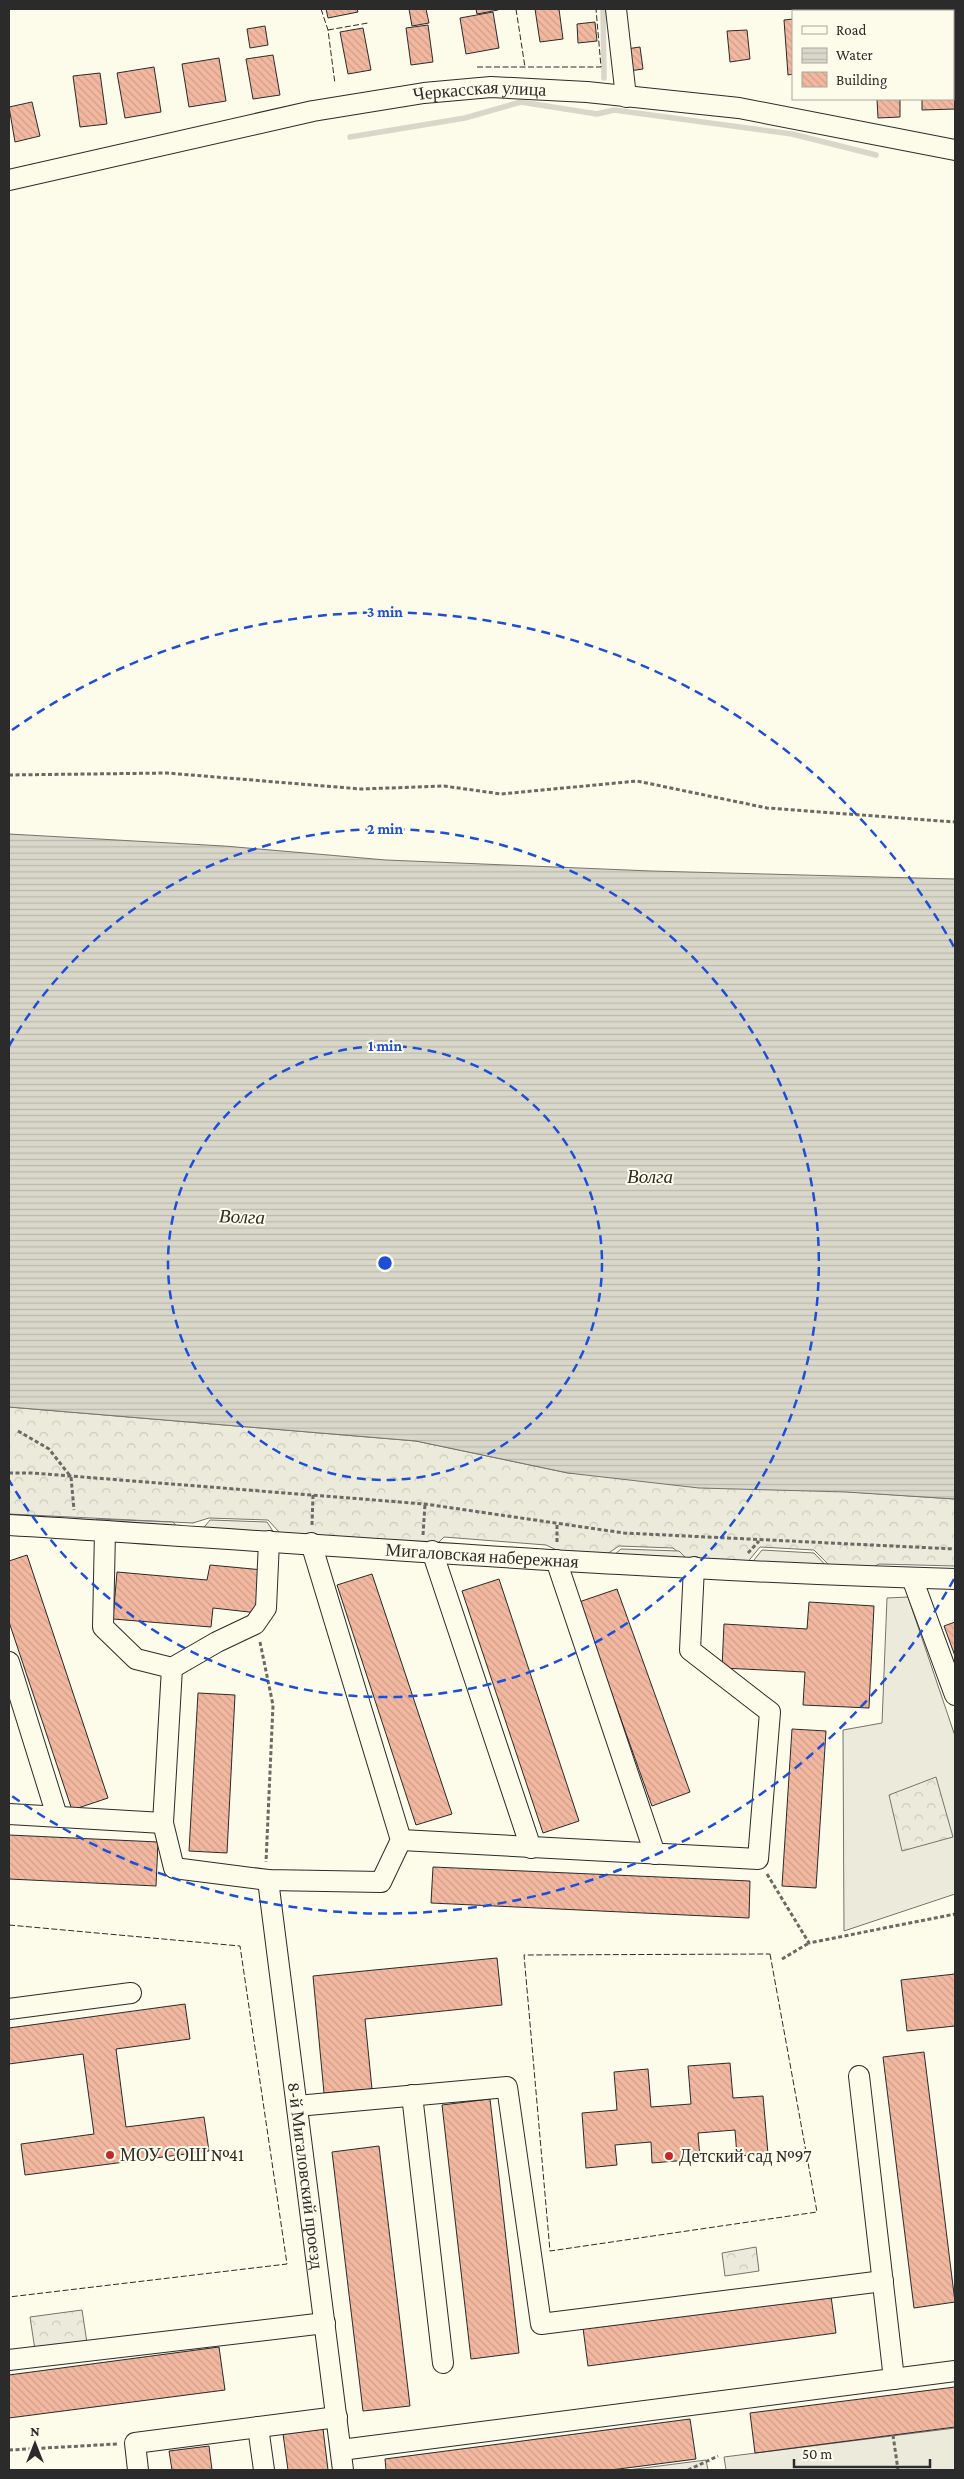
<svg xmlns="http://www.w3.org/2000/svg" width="964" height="2479" font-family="'Crimson Pro',serif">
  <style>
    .grass { fill: #ecebdb; stroke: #74746e }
    .forest { fill: url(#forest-crowns); stroke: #74746e }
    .parking { fill: #eceadb; stroke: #74746e }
    .water { fill: url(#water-rules); stroke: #74746e }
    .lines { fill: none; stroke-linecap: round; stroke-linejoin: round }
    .stream { stroke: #d8d7c9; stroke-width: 5.5 }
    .building { fill: url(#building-back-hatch); stroke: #2b2b2b }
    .minor-casing { stroke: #2b2b2b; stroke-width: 22 }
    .path { stroke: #6a6964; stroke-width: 3; stroke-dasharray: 4 2.5; stroke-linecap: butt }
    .minor { stroke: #fdfbea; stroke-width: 20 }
    .fence { stroke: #2b2b2b; stroke-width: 1; stroke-dasharray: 6 2.5; stroke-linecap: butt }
    .ring { fill: none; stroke: #1d4ed8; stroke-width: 2.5; stroke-dasharray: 9 6 }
    .poi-dot { fill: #c62828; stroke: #fdfbea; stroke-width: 2 }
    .labels { text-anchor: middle; stroke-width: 4; stroke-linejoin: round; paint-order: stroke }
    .street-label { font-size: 18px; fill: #2b2b2b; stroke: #fdfbea }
    .poi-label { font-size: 18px; fill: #2b2b2b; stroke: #fdfbea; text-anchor: start }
    .water-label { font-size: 19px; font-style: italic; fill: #2b2b2b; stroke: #fdfbea }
    .centre { fill: #1d4ed8; stroke: #fdfbea; stroke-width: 2.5 }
    .ring-label { font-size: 15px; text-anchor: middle; font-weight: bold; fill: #1d4ed8; stroke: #fdfbea; stroke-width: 4; stroke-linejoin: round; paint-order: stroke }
  </style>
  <defs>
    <pattern id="forest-crowns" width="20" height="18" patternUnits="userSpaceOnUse" patternTransform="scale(1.25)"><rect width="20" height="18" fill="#ecebdb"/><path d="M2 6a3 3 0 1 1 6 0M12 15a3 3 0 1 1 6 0" fill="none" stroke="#cbcabc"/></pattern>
    <pattern id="water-rules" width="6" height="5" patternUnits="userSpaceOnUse" patternTransform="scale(1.25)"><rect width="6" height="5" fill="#d8d7c9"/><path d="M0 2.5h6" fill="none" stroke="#bab9ad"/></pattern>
    <pattern id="building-back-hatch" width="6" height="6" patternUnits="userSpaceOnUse" patternTransform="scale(1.25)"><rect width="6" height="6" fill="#f2b8a0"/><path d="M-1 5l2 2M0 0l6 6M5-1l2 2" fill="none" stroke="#d09e8a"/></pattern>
  </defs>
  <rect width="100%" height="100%" fill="#fdfbea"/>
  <g class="grass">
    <path d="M908,1597l47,139v158l-111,37 -1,-201 39,-7 5,-125z"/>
    <path d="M955,2428v42h-229l-2,-13z"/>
    <path d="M706,2460l2,10h-80z"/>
  </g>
  <g class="forest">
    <path d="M9,1407l407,34 152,32 387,26v67l-76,-2 -13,7 -33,-2 -19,-19 -54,-3 -14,17 -60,-6 -13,-10 -54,-2 -15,10 -41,-3 -17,-8 -102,-8 -8,8 -155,-11 -13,-14 -59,-2 -16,5 -184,-9z"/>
    <path d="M936,1777l17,60 -51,14 -13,-56z"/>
    <path d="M756,2247l3,24 -34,5 -3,-23z"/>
    <path d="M82,2310l5,33 -52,7 -5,-33z"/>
  </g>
  <g class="parking">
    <path d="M97,1519l76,3 12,14 -98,-6z"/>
    <path d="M210,1520l57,2 13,20 -84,-5z"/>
    <path d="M621,1549l58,2 7,7 -81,5z"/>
    <path d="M762,1550l52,3 21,22 -89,-5z"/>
  </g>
  <path class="water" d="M9,834l215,12 162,14 265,11 304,8v620l-109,-7 -147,-4 -131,-15 -152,-32 -407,-34z"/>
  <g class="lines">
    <g class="stream">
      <path d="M603,9l1,69"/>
      <path d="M350,137l115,-19 56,-16 76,12 17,-4 178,24 84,21"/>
    </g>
  </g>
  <g class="building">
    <path d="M326,9h31l1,3 -30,6z"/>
    <path d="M409,9h17l3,14 -17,3z"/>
    <path d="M476,9h22v1l-21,4z"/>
    <path d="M535,9h24l4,30 -23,3z"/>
    <path d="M493,12l6,36 -33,6 -6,-36z"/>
    <path d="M793,19v55l-5,1 -4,-55z"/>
    <path d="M595,22l2,19 -19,2 -1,-19z"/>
    <path d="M428,25l5,37 -22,3 -5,-37z"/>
    <path d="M265,26l3,19 -18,3 -3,-19z"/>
    <path d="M363,28l8,42 -23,4 -8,-42z"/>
    <path d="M747,30l3,29 -20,3 -3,-31z"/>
    <path d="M640,47l3,22 -14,2 -3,-22z"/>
    <path d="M273,55l7,40 -27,4 -7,-40z"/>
    <rect x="953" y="57" width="2" height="21"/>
    <path d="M219,58l7,43 -37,6 -7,-43z"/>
    <path d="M154,67l7,45 -36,6 -8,-45z"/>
    <path d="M100,73l7,51 -27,3 -7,-51z"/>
    <path d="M953,84h2v25l-33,1v-11h31z"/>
    <path d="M877,99h23v18l-22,1z"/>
    <path d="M32,102l8,34 -25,6 -6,-35z"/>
    <path d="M27,1555l81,243 -36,12 -63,-188v-61z"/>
    <path d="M210,1565l53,5 -5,43 -45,-5 -2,19 -98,-8 4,-47 90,8z"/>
    <path d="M372,1574l80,240 -36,11 -79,-240z"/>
    <path d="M499,1579l80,242 -36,12 -81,-242z"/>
    <path d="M617,1589l73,203 -38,14 -73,-204z"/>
    <path d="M809,1602l65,4 -5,102 -66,-3 2,-33 -83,-4 2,-44 83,5z"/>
    <path d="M955,1622v34l-11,-30z"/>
    <path d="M198,1693l37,2 -8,158 -38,-2z"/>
    <path d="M792,1729l34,2 -10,157 -34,-2z"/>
    <path d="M9,1835l149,7 -2,44 -147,-7z"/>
    <path d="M433,1867l317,14 -1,37 -318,-15z"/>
    <path d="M497,1958l5,47 -137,14 7,70 -48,4 -11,-117z"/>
    <path d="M955,1974v52l-48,5 -6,-51z"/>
    <path d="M185,2004l5,35 -74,10 10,78 78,-10 5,34 -184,24 -4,-31 73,-10 -11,-80 -74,10v-36z"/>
    <path d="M924,2052l31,250 -41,6 -31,-251z"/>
    <path d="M730,2063l3,35 30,-2 5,58 -31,2 -2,-26 -37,3 2,26 -48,4 -1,-21 -36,3 2,20 -31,3 -4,-55 35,-3 -3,-38 34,-3 3,38 40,-3 -3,-38z"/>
    <path d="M490,2099l29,254 -48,6 -29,-254z"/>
    <path d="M379,2146l31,260 -47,5 -31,-259z"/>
    <path d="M831,2296l5,37 -248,33 -5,-38z"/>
    <path d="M219,2347l6,43 -216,28v-43z"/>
    <path d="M955,2387v40l-200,26 -5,-40z"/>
    <path d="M690,2419l6,40 -85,11h-225l-1,-11z"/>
    <path d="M323,2429l5,41h-40l-5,-36z"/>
    <path d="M209,2446l3,24h-40l-3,-19z"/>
  </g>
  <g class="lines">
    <defs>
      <g id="minor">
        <path d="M616,9l10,88"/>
        <path id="s1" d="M9,180l304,-69 111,-18 67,-6 96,5 152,16 216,42"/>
        <path id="s2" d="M9,1525c315,19 630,45 946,54"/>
        <path d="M432,1551l99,297"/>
        <path d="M556,1560l99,294"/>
        <path d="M912,1578l43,117"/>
        <path d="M9,1662l48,154"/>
        <path d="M172,1668l45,-26 38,-18 11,-16 3,-67"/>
        <path d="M9,1814l154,9 9,-155 -36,-9 -33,-32 2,-96"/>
        <path d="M163,1823l11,45 94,12 113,2 20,-42 -90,-297"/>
        <path d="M401,1840l357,19 12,-147 -80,-62 4,-83"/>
        <path id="s3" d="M268,1880l75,590"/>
        <path d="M9,2009l122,-16"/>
        <path d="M859,2076l35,303"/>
        <path d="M412,2095l31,268"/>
        <path d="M297,2106l210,-19 34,237 342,-43"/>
        <path d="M9,2360l316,-37"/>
        <path d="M258,2427l6,43"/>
        <path d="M341,2450l614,-79"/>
        <path d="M138,2470l-3,-27 202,-26"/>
      </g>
    </defs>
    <use href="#minor" class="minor-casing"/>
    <g class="path">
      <path d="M9,775l158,-2 194,16 83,-3 57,8 136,-13 130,27 188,14"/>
      <path d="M18,1431l31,18 22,28 3,33"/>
      <path d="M9,1473h23l393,31 199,29 331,16"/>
      <path d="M312,1525l1,-30"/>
      <path d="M423,1535l2,-31"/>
      <path d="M557,1542v-18"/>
      <path d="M748,1553l11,-12"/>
      <path d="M260,1642l13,63 -7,157"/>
      <path d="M767,1874l42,69 146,-29"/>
      <path d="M782,1959l27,-16"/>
      <path d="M893,2435l5,35"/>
      <path d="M9,2450l108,-6"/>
      <path d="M688,2470l30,-14"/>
    </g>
    <use href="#minor" class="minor"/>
    <g class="fence">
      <path d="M321,9l7,21 7,54"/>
      <path d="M516,9l9,58"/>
      <path d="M328,30l40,-7"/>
      <path d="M477,67h124l-5,-58"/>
      <path d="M9,1925l231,21 47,318 -278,33"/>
      <path d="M770,1954l47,258 -267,39 -26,-296z"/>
    </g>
  </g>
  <g class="ring">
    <circle cx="385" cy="1263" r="217"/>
    <path d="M9 1046A434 434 0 1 1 9 1480"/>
    <path d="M954 1579A651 651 0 0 1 12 1796M12 730A651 651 0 0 1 954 947"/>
  </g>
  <g class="poi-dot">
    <circle cx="110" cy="2155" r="5"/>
    <circle cx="669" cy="2156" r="5"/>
  </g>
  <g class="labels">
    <g class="street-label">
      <text dy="6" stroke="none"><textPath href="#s1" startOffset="480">Черкасская улица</textPath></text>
      <text dy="6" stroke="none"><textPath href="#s2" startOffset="474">Мигаловская набережная</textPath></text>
      <text dy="6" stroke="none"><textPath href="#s3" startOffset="298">8-й Мигаловский проезд</textPath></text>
    </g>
    <g class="poi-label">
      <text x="120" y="2161">МОУ СОШ №41</text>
      <text x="679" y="2162">Детский сад №97</text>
    </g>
    <g class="water-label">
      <text x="650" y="1183">Волга</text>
      <text transform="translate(242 1216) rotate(2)" y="7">Волга</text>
    </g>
  </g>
  <circle cx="385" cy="1263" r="8" class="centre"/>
  <g class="ring-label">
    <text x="385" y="617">3 min</text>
    <text x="385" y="834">2 min</text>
    <text x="385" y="1051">1 min</text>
  </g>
  <rect width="964" height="2479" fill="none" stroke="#2b2b2b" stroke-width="20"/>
  <rect x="792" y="10" width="162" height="90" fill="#fdfbea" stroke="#a9a89e"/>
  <rect x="802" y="26" width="25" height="8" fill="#fdfbea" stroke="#a9a89e"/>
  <text x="836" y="35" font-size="15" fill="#2b2b2b">Road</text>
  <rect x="802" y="48" width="25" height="15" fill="url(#water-rules)" stroke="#a9a89e"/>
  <text x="836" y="60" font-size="15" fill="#2b2b2b">Water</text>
  <rect x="802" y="72" width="25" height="15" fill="url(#building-back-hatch)" stroke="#a9a89e"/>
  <text x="836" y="85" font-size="15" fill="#2b2b2b">Building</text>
  <g transform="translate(35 2444)" stroke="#fdfbea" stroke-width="4" paint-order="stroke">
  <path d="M0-4L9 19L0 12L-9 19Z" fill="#2b2b2b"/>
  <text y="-8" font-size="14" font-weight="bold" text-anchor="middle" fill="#2b2b2b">N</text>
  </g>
  <path d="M794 2459v8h136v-8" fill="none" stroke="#2b2b2b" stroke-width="2.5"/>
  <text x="802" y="2459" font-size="15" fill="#2b2b2b" stroke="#fdfbea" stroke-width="4" paint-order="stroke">50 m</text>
</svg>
